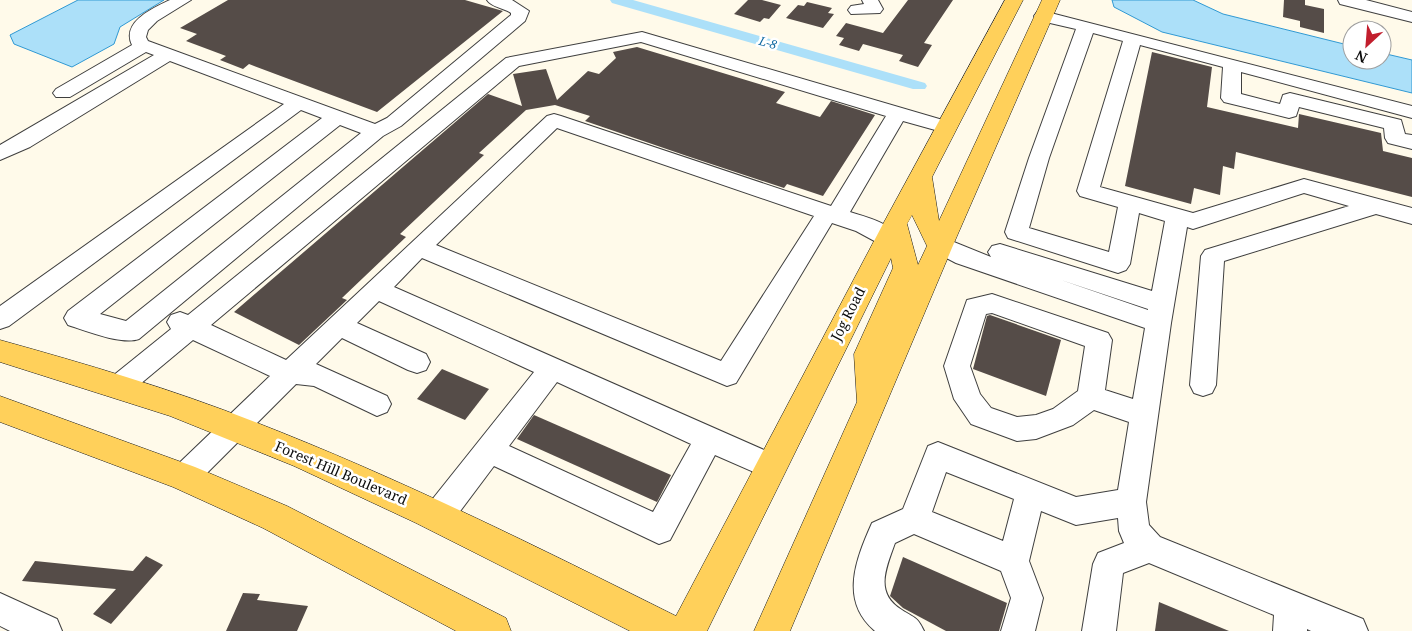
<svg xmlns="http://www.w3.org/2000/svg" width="1412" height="631" font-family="'Noto Serif',serif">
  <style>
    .water { fill: #ace0f9; stroke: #3099d3 }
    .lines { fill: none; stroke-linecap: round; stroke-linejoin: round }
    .canal { fill: #ace0f9; fill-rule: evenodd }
    .building { fill: #554c48 }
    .minor-casing { stroke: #3f3f3f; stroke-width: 2 }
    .major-casing { stroke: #1d1d1d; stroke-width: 1 }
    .minor { fill: #fff; fill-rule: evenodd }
    .major { fill: #ffd05a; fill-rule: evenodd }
    .labels { text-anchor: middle; stroke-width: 5; stroke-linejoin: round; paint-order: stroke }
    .far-water-label { font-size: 12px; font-style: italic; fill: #1069a2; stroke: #fff }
    .street-label { font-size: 14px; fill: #0c0c0c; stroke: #fff }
  </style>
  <rect width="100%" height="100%" fill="#fffaea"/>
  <g class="water">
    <path d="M78,0h86l-44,27 -6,17 -42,23 -58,-23 -4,-9z"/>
    <path d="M1112,0h81l30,14 129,32v14h30v-7l30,7v33l-250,-61 -48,-25z"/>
  </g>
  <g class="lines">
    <path class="canal" d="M610,0h23l292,83 2,3 -2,3h-12l-301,-86z"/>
  </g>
  <g class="building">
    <path d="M228,0h237l38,11 -126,101 -128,-48 -6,5 -23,-9 6,-4 -40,-15 11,-7 -17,-6z"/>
    <path d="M748,0h14l19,5 -12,14 -5,-1 -4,4 -26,-8z"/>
    <path d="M908,0h45l-29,43 8,2 -14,22 -19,-6 4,-6 -40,-11 -4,7 -20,-6 5,-7 -8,-2 10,-13 37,10z"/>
    <path d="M1284,0h21v5l19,4v24l-24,-6v-6l-17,-4z"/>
    <path d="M807,2l25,6 -4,5 6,1 -11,14 -37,-10 12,-13 6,1z"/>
    <path d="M637,47l148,45 -9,11 44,14 11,-16 44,14 -52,81 -36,-12 -3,4 -97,-32 -102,-35 5,-5 -35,-11 -29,5 -47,43 5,2 -84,79 6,3 -64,61 5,2 -48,45 -65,-33 254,-218 34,12 -9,-32 33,-5 11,31 31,-29 11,3 17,-16 -3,-6z"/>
    <path d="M1152,52l60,15 -5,40 91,21 1,-14 82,19 2,18 29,7v39l-176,-45 -2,17 -11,-3 -3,29 -26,-7 -3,16 -66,-18z"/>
    <path d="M990,315l71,25 -15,56 -73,-27 14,-53z"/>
    <path d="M442,369l47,20 -24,31 -48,-21z"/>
    <path d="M534,415l137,60 -14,27 -140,-63z"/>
    <path d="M146,556l17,9 -52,59 -18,-10 23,-25 -94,-8 13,-20 98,10z"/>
    <path d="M903,557l104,46 -8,28h-53l-43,-23 -13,-12z"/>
    <path d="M243,593l17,1 -3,6 51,6 -11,25h-71z"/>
    <path d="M1159,602l70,29h-74z"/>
  </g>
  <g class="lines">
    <defs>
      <g id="minor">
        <path d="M170,0h21l-34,21 -9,9 -2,7 2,4 227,83 12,-6 124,-103v-2c-7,-5 -20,-6 -24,-13h25l17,11 -4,10 -124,105 -18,10 -244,203c-17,6 -53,-8 -71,-14l-4,-7 4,-7 254,-193 -21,-8 -292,216 -9,3v-23l284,-202 -114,-43 -140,86 -30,13v-15l154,-90 -8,-3 -76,45h-14l-3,-4 3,-4 76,-44c-11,-23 21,-37 38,-45zM340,125l21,8 -235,188 -26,-7z"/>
        <path d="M862,0h16l5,9 -3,4 -29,1 -3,-4 3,-4 13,-2z"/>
        <path d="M1338,0h28l46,12v10l-72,-18z"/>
        <path d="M1043,11l369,95v12l-171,-46v22l39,10 3,-9 7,-2 111,27 4,14 7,1v14l-24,-6 -3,-5 -1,-10 -85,-21 -3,9 -7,2 -65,-16 -3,-4 2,-31 -83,-22 -40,142 93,26 111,-34 108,29v16l-36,-10 -152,47 -8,124 -4,8 -9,3 -9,-3 -4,-8 11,-129 4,-6 144,-44 -45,-13 -111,36 -6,-2 -16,96 -25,179 3,23 11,12 203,82 5,12h-57l-4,-2v2h-34l1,-16 -125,-52 -26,10 -7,58h-34l11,-67 5,-11 26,-10 -5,-12 -1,-13 -42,7 -35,-14 -12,50 14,37 -8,33h-34l10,-33 -10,-27 -87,-37 -19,9c-9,25 -21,50 7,67 12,8 15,6 22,21h-49c-36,-30 -19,-72 -3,-108l31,-14 25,-63 10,-4 138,55 42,-7 11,-68 -35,-12 -21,15 -37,14 -19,2 -46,-17 -17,-25 -10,-33 23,-66 25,-6 116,39 4,7 -7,50 28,9 12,-71 -189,-65 -25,-13 -4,-6 4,-6 8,-2 52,21 -3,-5 4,-6 8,-2 152,47 13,-70 -26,-8 -9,51 -4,6 -8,3 -110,-35 -3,-6 24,-74 47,-129 -39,-9 -3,-4 3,-4zM1093,33l30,8 -46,150 3,5 38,11 -9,45 -80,-24 20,-70zM1061,280l87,29v1zM992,313l93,33 -7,45 -25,18 -17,6 -19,2 -26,-9 -11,-14 -10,-28 16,-52zM946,472l68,27 -11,42 -71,-29z"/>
        <path d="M642,32l311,91 3,4 -3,4 -7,2 -43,-12 -53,91c16,5 41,11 49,26l-3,6 -8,2 -8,-2 -24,-13 -24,-8 -96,160 -9,3 -305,-128 -28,29 386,170 4,9 -4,9 -10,4 -55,-24 -45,85 -11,4 -165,-78 -45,60 -11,4 -11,-4 -4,-10 4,-10 107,-134 -155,-71 -22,22 69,31 4,8 -4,8 -9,3 -9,-3 -66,-32 -26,26 71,32 4,8 -4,8 -10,4 -63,-30 -18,-2 -102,102 -10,4 -10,-4 -5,-9 5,-9 96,-92 -77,-36 -66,55 -9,3 -9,-3 -4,-8 4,-8 62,-50 -4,-7 4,-7 9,-3 8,3 318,-257zM641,42l245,74 -55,90 -270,-90 -7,-2 -7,2 -261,244 -75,-35 308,-259zM557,128l257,88 -93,145 -285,-116zM557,382l134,62 -38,68 -144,-66z"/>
        <path d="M0,593l57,26 5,12h-52l-10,-5z"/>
      </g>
      <g id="major">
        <path d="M1005,0h18l-91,177 7,44 103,-221h18l-103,236 -167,395h-36l103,-229 -3,-48 39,-86 -2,-10 -184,373h-77l-214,-108 -122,-57 -124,-50 -170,-54v-22c86,24 172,49 255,82 144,56 283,125 421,194l207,-392zM912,215l15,31 -9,19 -11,-41z"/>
        <path d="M0,396l195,71 92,39 219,112 5,13h-55l-193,-103 -90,-41 -173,-65z"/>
      </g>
    </defs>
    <use href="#minor" class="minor-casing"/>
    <use href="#major" class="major-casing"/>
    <use href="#minor" class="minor"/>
    <use href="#major" class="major"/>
  </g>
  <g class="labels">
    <g class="far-water-label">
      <text transform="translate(768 43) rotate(16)" y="4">L-8</text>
    </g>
    <g class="street-label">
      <text transform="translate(848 314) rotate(-63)" y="5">Jog Road</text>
      <text transform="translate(341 473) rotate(23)" y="5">Forest Hill Boulevard</text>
    </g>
  </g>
  <g transform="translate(1367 45) rotate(206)"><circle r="24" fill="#ffffff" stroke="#9e9e9e"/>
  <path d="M0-4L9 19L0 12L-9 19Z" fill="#c21e2d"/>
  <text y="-8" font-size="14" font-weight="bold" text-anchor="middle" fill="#0c0c0c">N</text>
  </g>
</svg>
